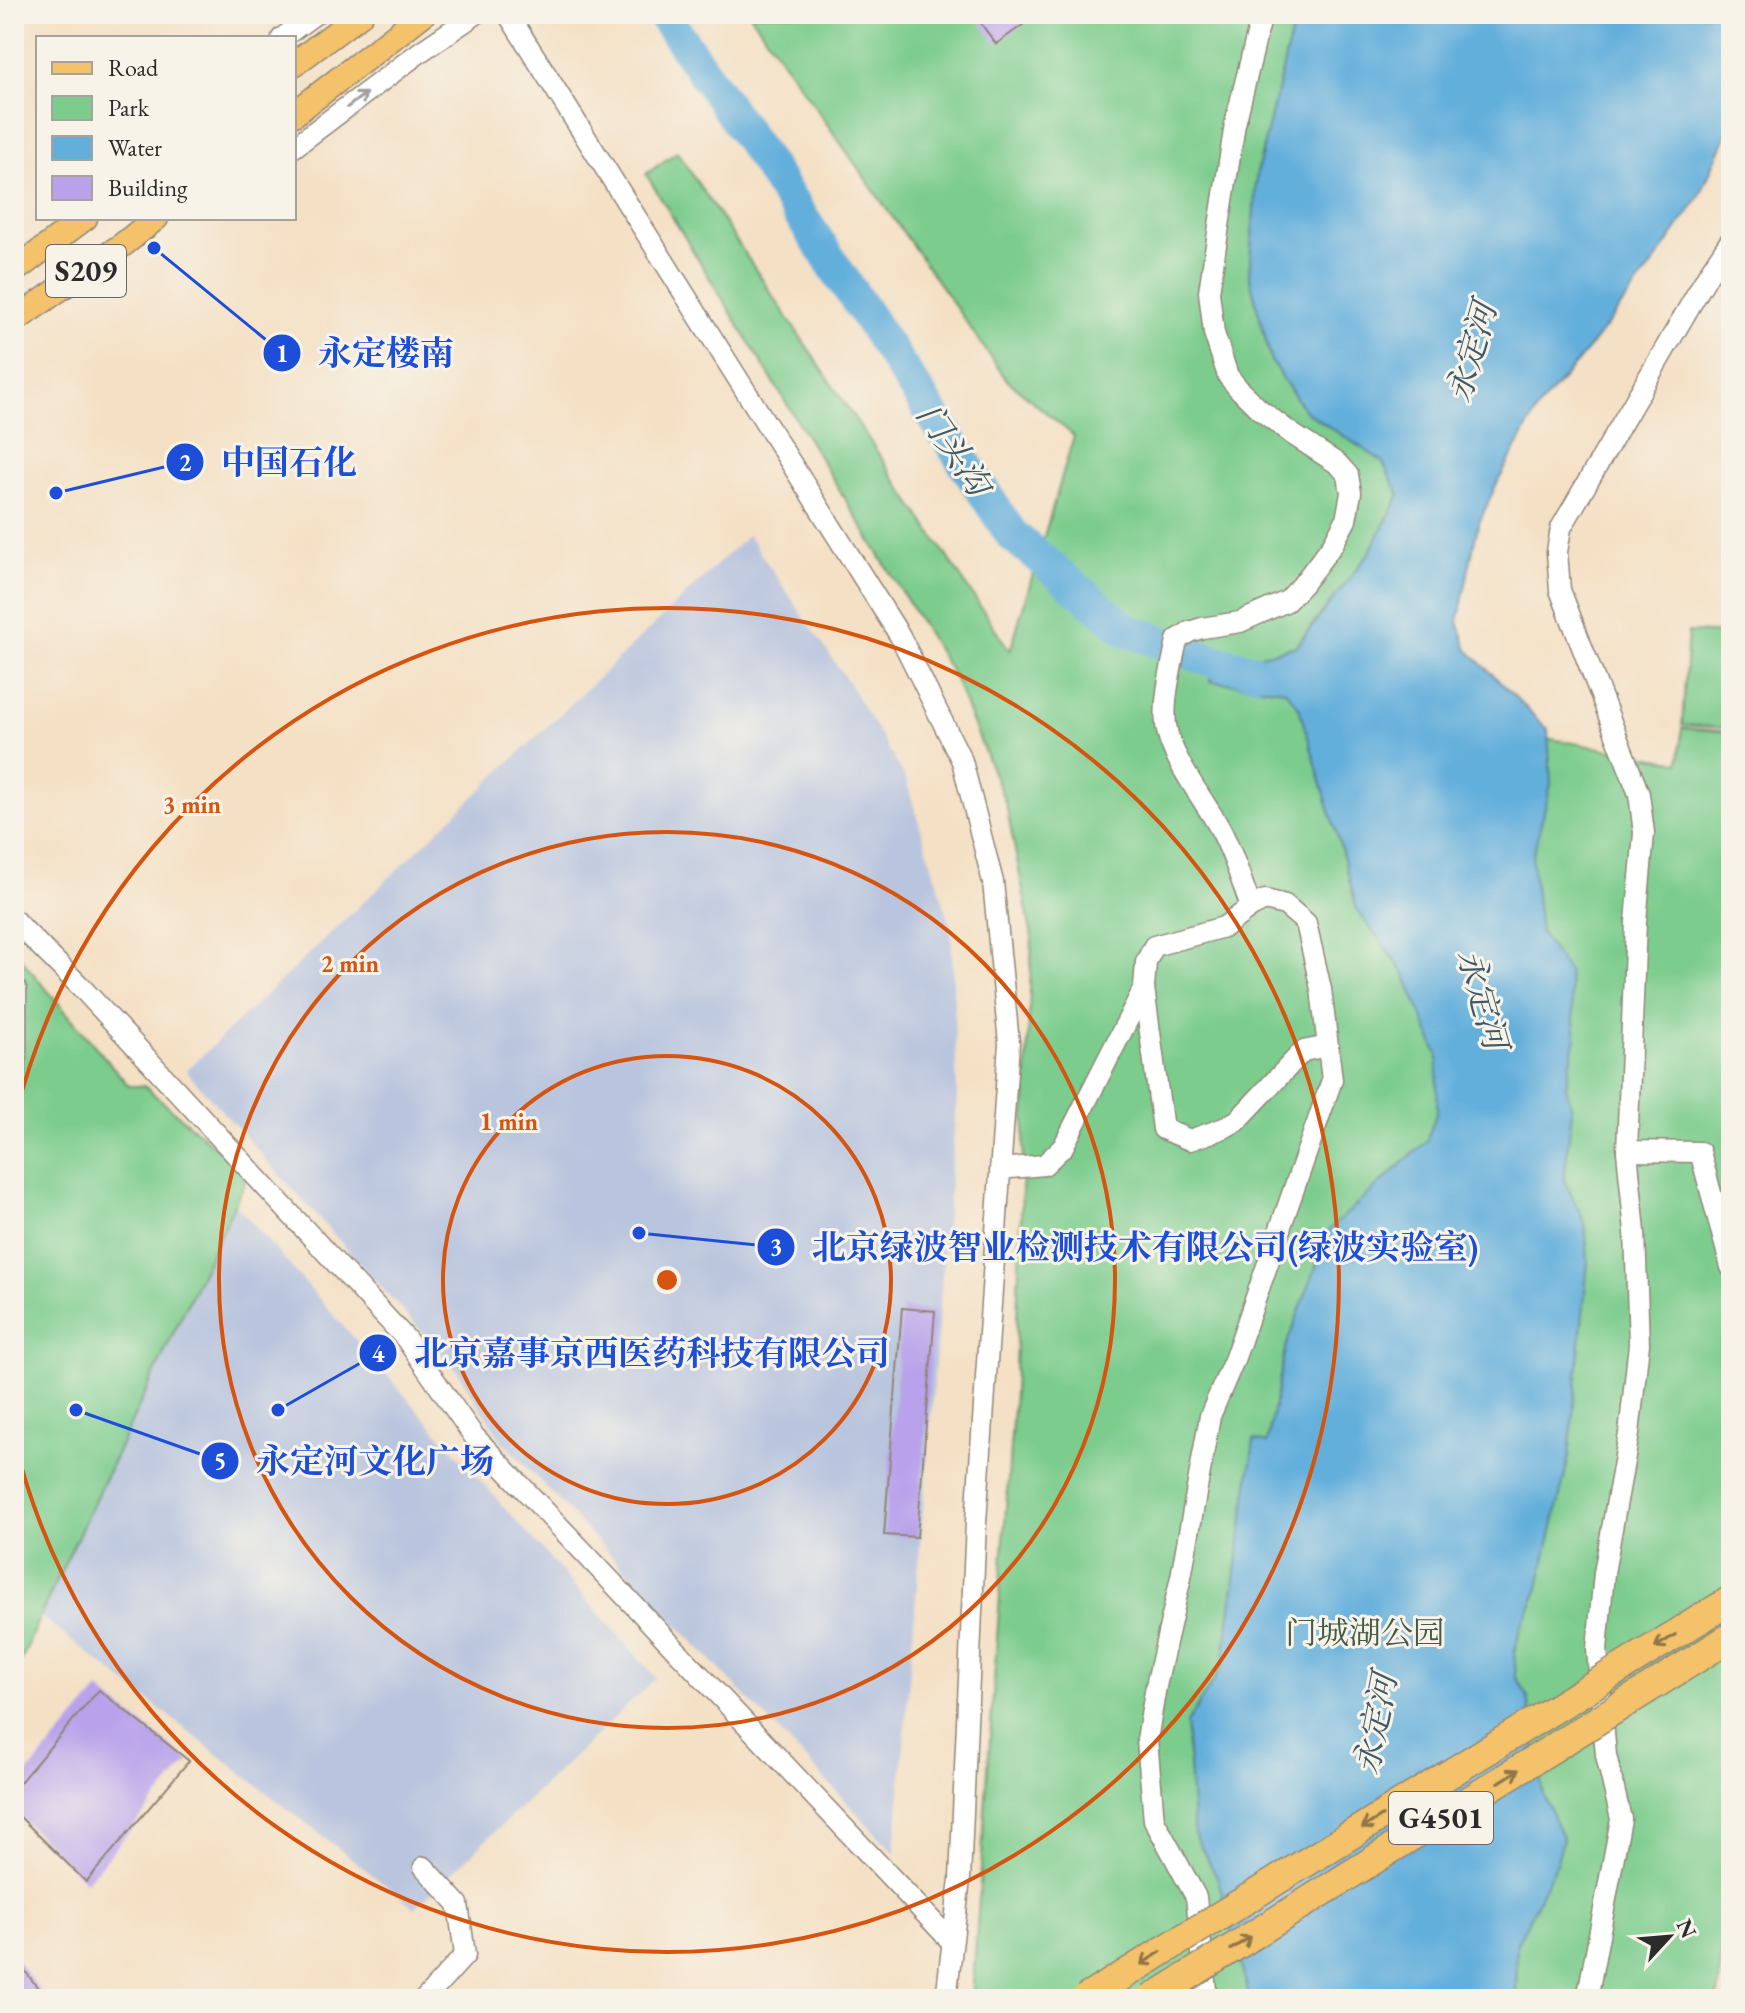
<svg xmlns="http://www.w3.org/2000/svg" width="1745" height="2013" font-family="'EB Garamond','Noto Serif SC',serif">
  <style>
    .industrial { fill: #b9c5de }
    .green { fill: #7bcc8d; stroke: #537c5c; stroke-width: 2 }
    .water { fill: #63afdc; stroke: #476d84; stroke-width: 2 }
    .lines { fill: none; stroke-linecap: round; stroke-linejoin: round }
    .river { stroke: #63afdc; stroke-width: 34 }
    .building { fill: #b9a2eb }
    .minor-casing { stroke: #908678; stroke-width: 23 }
    .major-casing { stroke: #908678; stroke-width: 27 }
    .minor { stroke: #fff; stroke-width: 20 }
    .major { stroke: #f3c26a; stroke-width: 24 }
    .highway-bridge-casing { stroke: #908678; stroke-width: 31; stroke-linecap: butt }
    .highway-bridge { stroke: #f3c26a; stroke-width: 28 }
    .oneway { stroke: #a0a0a0 }
    .oneway2 { stroke: #8f764a }
    .ring { fill: none; stroke: #d5540f; stroke-width: 4 }
    .labels { text-anchor: middle; stroke-width: 6; stroke-linejoin: round; paint-order: stroke }
    .shield { fill: #f7f3e8; stroke: #686764; stroke-width: 2 }
    .shield-label { font-size: 30px; font-weight: bold; fill: #2b2b2b }
    .park-label { font-size: 32px; fill: #435b48; stroke: #f7f3e8 }
    .water-label { font-size: 34px; font-style: italic; fill: #3f5969; stroke: #f7f3e8 }
    .centre { fill: #d5540f; stroke: #f7f3e8; stroke-width: 4 }
    .ring-label { font-size: 24px; text-anchor: middle; font-weight: bold; fill: #d5540f; stroke: #f7f3e8; stroke-width: 6; stroke-linejoin: round; paint-order: stroke }
    .leader { fill: none; stroke: #1d4ed8; stroke-width: 3 }
    .callout-dot { fill: #1d4ed8; stroke: #f7f3e8; stroke-width: 3 }
    .mark-label { font-size: 24px; text-anchor: middle; font-weight: bold; fill: #fff }
    .callout-label { font-size: 34px; text-anchor: middle; font-weight: bold; fill: #1d4ed8; stroke: #f7f3e8; stroke-width: 6; stroke-linejoin: round; paint-order: stroke }
  </style>
  <rect width="100%" height="100%" fill="#f7f3e8"/>
  <filter id="ink" filterUnits="userSpaceOnUse"><feTurbulence type="fractalNoise" baseFrequency=".0125" numOctaves="2"/><feDisplacementMap in="SourceGraphic" scale="16" xChannelSelector="R" yChannelSelector="G"/><feConvolveMatrix kernelMatrix="1 2 1 2 8 2 1 2 1" color-interpolation-filters="sRGB"/></filter>
  <filter id="wash" filterUnits="userSpaceOnUse"><feTurbulence type="fractalNoise" baseFrequency=".006" numOctaves="4" result="noise"/><feDisplacementMap in="SourceGraphic" scale="32" xChannelSelector="R" yChannelSelector="G"/><feGaussianBlur stdDeviation="1.8" result="paint"/><feColorMatrix in="noise" values="0 0 0 0 0 0 0 0 0 0 0 0 0 0 0 0 0 1.4 0 .05"/><feComposite in="paint" operator="in"/></filter>
  <g filter="url(#wash)">
    <rect width="100%" height="100%" fill="#f4e0c5"/>
    <g class="industrial">
      <path d="M748,535l99,145 58,97 46,150 6,167 -62,759 -393,-412 -44,-69 -272,-301z"/>
      <path d="M235,1204l421,474 -241,230 -375,-292z"/>
    </g>
    <g class="green">
      <path d="M750,14h546l-39,159 -8,102 22,86 34,50 77,50 18,34 -31,58 -73,93 -38,10 -36,-9 99,51 358,64 3,-34 49,4v1096l-13,171h-746l42,-606 18,-456 -26,-133 -52,-127 -308,-503 31,-22 333,499 64,-215 -68,-57z"/>
      <path d="M1688,632l43,2v94l-49,-3z"/>
      <path d="M14,951l115,135h15l104,89 -208,441 -26,62z"/>
    </g>
    <path class="water" d="M1296,14h435v111l-31,70 -43,64 -63,83 -56,66 -43,79 -17,38 -20,97 10,28 80,80 3,54 -19,75 8,73 28,39 8,66 -10,49 6,24 -8,70 21,42 3,39 -19,196 -31,134 -17,37 -7,25 2,23 12,21 14,95 21,48 -7,24 -39,79 -1,56h-268v-8l-30,-112 -24,-45 -8,-110 37,-58 31,-226 13,3 18,-94 45,-120 96,-87 11,-30 1,-56 -32,-80 -49,-66 -13,-51 -45,-152 -14,-17 -75,-9 1,-21 6,-14 41,10 39,-10 72,-93 31,-58 -18,-34 -77,-50 -34,-50 -22,-86 8,-102z"/>
    <g class="lines">
      <path class="river" d="M663,14l97,140 252,381 115,95 83,30 44,11"/>
    </g>
    <g id="blocks">
      <g class="building">
        <path d="M974,14h64l-42,30z"/>
        <path d="M902,1308l33,3 -18,226 -33,-2z"/>
        <path d="M99,1690l90,71 -103,121 -72,-71v-22z"/>
        <path d="M14,1956l32,43h-32z"/>
      </g>
    </g>
  </g>
  <g filter="url(#ink)">
    <use href="#blocks" fill-opacity="0" stroke="#908678" stroke-width="2"/>
    <g class="lines">
      <defs>
        <g id="minor">
          <path d="M508,14l392,622 62,125 31,121 16,161 -33,479 -16,357 -14,120"/>
          <path d="M282,38l33,-24"/>
          <path d="M294,147l126,-95 56,-38"/>
          <path d="M1251,907c-10,-26 -18,-56 -32,-80 -16,-29 -49,-70 -53,-102 -3,-26 6,-60 11,-85l12,-8 13,-4 38,-6 47,-21 15,-16 31,-41 13,-24 5,-27 -3,-18 -10,-11 -46,-30 -33,-25 -21,-21 -10,-12 -14,-43 -5,-41 5,-34 21,-134 27,-110"/>
          <path d="M14,920l67,67 325,352 67,96 479,507"/>
          <path d="M14,987l2,2v73l-2,17"/>
          <path d="M1144,988l19,141 27,11 34,-12 14,-8 65,-69 25,-5"/>
          <path d="M1627,1151l73,1 31,115"/>
          <path d="M1000,1169l44,-4 19,-18 81,-159 2,-26 8,-16 70,-19 27,-20 14,-7 20,5 21,18 15,66 11,91 -98,280 -24,56 -29,161 -25,109 -9,54 7,80 42,77 11,102"/>
          <path d="M424,1867l34,37 7,51 -40,44"/>
          <path d="M1587,1999l34,-180 -15,-64 -9,-106 7,-76 25,-139 10,-90 -4,-112 -8,-81 9,-229 8,-89 -5,-39 -79,-204 -3,-38 4,-24 148,-255 22,-33"/>
        </g>
        <g id="major">
          <path d="M294,64l67,-50"/>
          <path d="M294,114l129,-100"/>
          <path d="M14,271l71,-53"/>
          <path d="M14,321l111,-78 31,-25"/>
        </g>
      </defs>
      <use href="#minor" class="minor-casing"/>
      <use href="#major" class="major-casing"/>
      <use href="#minor" class="minor"/>
      <use href="#major" class="major"/>
      <defs>
        <g id="highway-bridge">
          <path d="M1085,1999l646,-399"/>
          <path d="M1151,1999l580,-362"/>
        </g>
      </defs>
      <use href="#highway-bridge" class="highway-bridge-casing"/>
      <use href="#highway-bridge" class="highway-bridge"/>
    </g>
    <defs><path id="oneway-shaft" d="M-6 0H5M1.5-3L5.5 0L1.5 3" fill="none" stroke-width="1.6" stroke-linecap="round" stroke-linejoin="round" transform="scale(2)"/></defs>
    <use class="oneway" href="#oneway-shaft" transform="translate(357 100) rotate(-37)"/>
    <g class="oneway2">
      <use href="#oneway-shaft" transform="translate(1665 1641) rotate(148)"/>
      <use href="#oneway-shaft" transform="translate(1509 1776) rotate(-32)"/>
      <use href="#oneway-shaft" transform="translate(1372 1822) rotate(148)"/>
      <use href="#oneway-shaft" transform="translate(1241 1943) rotate(-32)"/>
      <use href="#oneway-shaft" transform="translate(1151 1958) rotate(148)"/>
    </g>
  </g>
  <g class="ring">
    <circle cx="667" cy="1280" r="224"/>
    <circle cx="667" cy="1280" r="448"/>
    <path d="M15 1117A672 672 0 1 1 15 1443"/>
  </g>
  <g class="labels">
    <g class="shield">
      <rect x="46" y="245" width="80" height="52" rx="6"/>
      <rect x="1389" y="1792" width="104" height="52" rx="6"/>
    </g>
    <g class="shield-label">
      <text x="86" y="281">S209</text>
      <text x="1441" y="1828">G4501</text>
    </g>
    <g class="park-label">
      <text x="1365" y="1644">门城湖公园</text>
    </g>
    <g class="water-label">
      <text transform="translate(1471 352) rotate(-74)" y="12">永定河</text>
      <text transform="translate(954 449) rotate(56)" y="12">门头沟</text>
      <text transform="translate(1483 999) rotate(74)" y="12">永定河</text>
      <text transform="translate(1375 1724) rotate(-79)" y="12">永定河</text>
    </g>
  </g>
  <circle cx="667" cy="1280" r="12" class="centre"/>
  <g class="ring-label">
    <text x="192" y="813">3 min</text>
    <text x="350" y="972">2 min</text>
    <text x="509" y="1130">1 min</text>
  </g>
  <path class="leader" d="M154 248L282 353M56 493L185 462M639 1233L776 1247M278 1410L378 1353M76 1410L220 1461"/>
  <g class="callout-dot">
    <circle cx="154" cy="248" r="8"/>
    <circle cx="56" cy="493" r="8"/>
    <circle cx="639" cy="1233" r="8"/>
    <circle cx="278" cy="1410" r="8"/>
    <circle cx="76" cy="1410" r="8"/>
    <circle cx="282" cy="353" r="20"/>
    <circle cx="185" cy="462" r="20"/>
    <circle cx="776" cy="1247" r="20"/>
    <circle cx="378" cy="1353" r="20"/>
    <circle cx="220" cy="1461" r="20"/>
  </g>
  <g class="mark-label">
    <text x="282" y="362">1</text>
    <text x="185" y="471">2</text>
    <text x="776" y="1255">3</text>
    <text x="378" y="1362">4</text>
    <text x="220" y="1469">5</text>
  </g>
  <g class="callout-label">
    <text x="386" y="365">永定楼南</text>
    <text x="289" y="474">中国石化</text>
    <text x="1145" y="1259">北京绿波智业检测技术有限公司(绿波实验室)</text>
    <text x="652" y="1365">北京嘉事京西医药科技有限公司</text>
    <text x="375" y="1473">永定河文化广场</text>
  </g>
  <rect width="1745" height="2013" fill="none" stroke="#f7f3e8" stroke-width="48"/>
  <rect x="36" y="36" width="260" height="184" fill="#f7f3e8" stroke="#a5a39c" stroke-width="2"/>
  <rect x="52" y="62" width="40" height="12" fill="#f3c26a" stroke="#a5a39c" stroke-width="2"/>
  <text x="108" y="76" font-size="24" fill="#2b2b2b">Road</text>
  <rect x="52" y="96" width="40" height="24" fill="#7bcc8d" stroke="#a5a39c" stroke-width="2"/>
  <text x="108" y="116" font-size="24" fill="#2b2b2b">Park</text>
  <rect x="52" y="136" width="40" height="24" fill="#63afdc" stroke="#a5a39c" stroke-width="2"/>
  <text x="108" y="156" font-size="24" fill="#2b2b2b">Water</text>
  <rect x="52" y="176" width="40" height="24" fill="#b9a2eb" stroke="#a5a39c" stroke-width="2"/>
  <text x="108" y="196" font-size="24" fill="#2b2b2b">Building</text>
  <g transform="translate(1669 1937) rotate(64)" stroke="#f7f3e8" stroke-width="6" paint-order="stroke">
  <path d="M0-6L14 30L0 20L-14 30Z" fill="#2b2b2b"/>
  <text y="-12" font-size="22" font-weight="bold" text-anchor="middle" fill="#2b2b2b">N</text>
  </g>
</svg>
